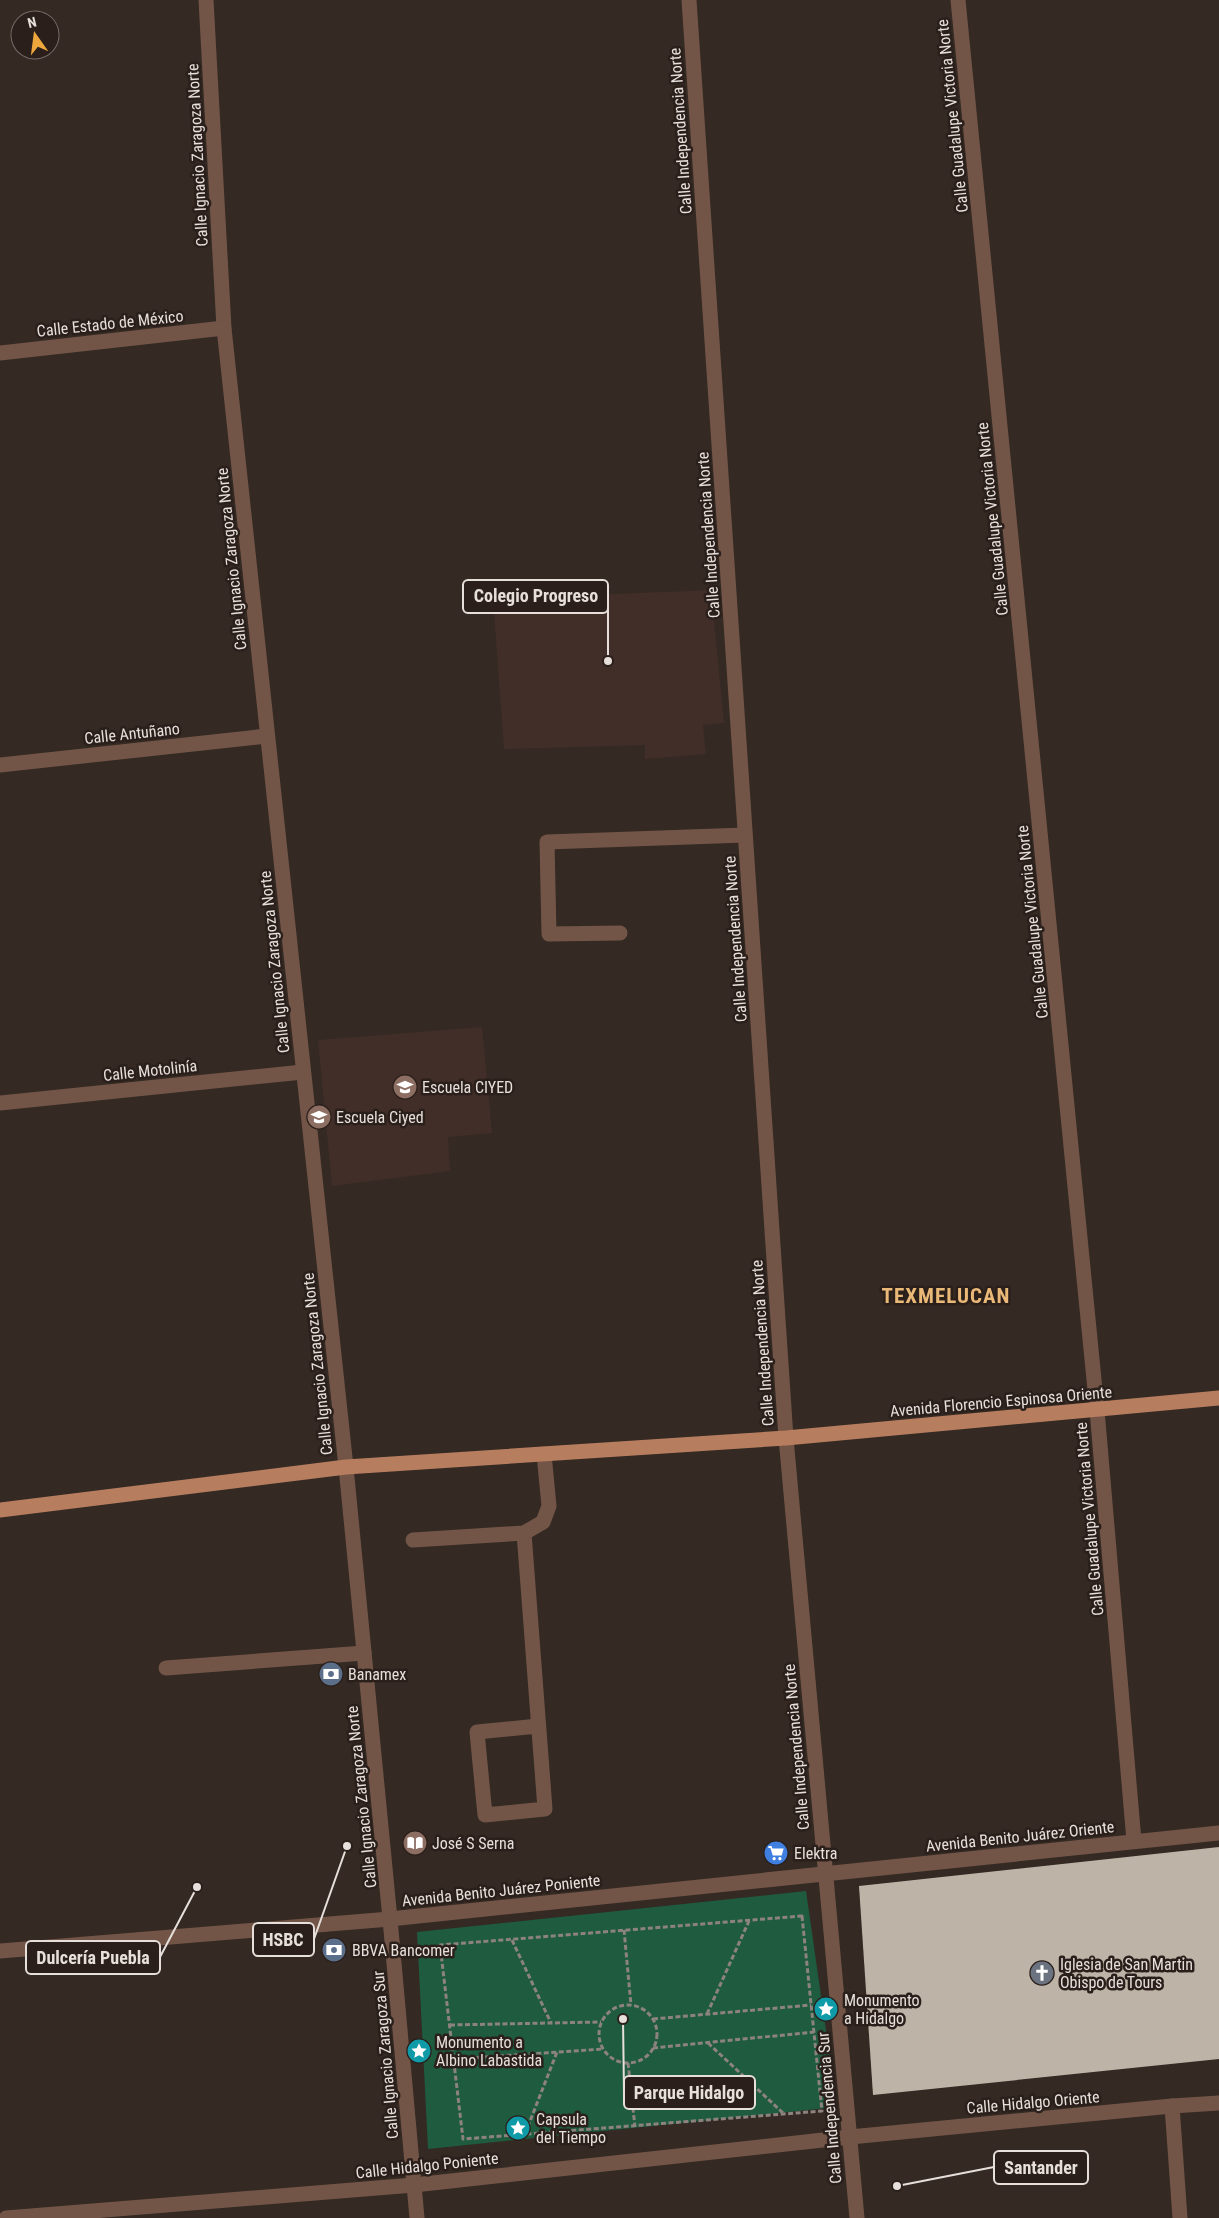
<svg xmlns="http://www.w3.org/2000/svg" width="1219" height="2218" font-family="'Roboto Condensed',sans-serif">
  <style>
    .education { fill: #412e29 }
    .green { fill: #1e5b3f }
    .building { fill: #bdb3a7 }
    .lines { fill: none; stroke-linecap: round; stroke-linejoin: round }
    .path { stroke: #8d837e; stroke-width: 3; stroke-dasharray: 5 2.5; stroke-linecap: butt }
    .minor { stroke: #725547; stroke-width: 15 }
    .major { stroke: #b77d5f; stroke-width: 15 }
    .labels { text-anchor: middle; stroke-width: 5; stroke-linejoin: round; paint-order: stroke }
    .street-label { font-size: 16px; fill: #e7dfdb; stroke: #2a1f1a }
    .poi-label { font-size: 16px; fill: #e7dfdb; stroke: #2a1f1a; text-anchor: start }
    .district-label { font-size: 21px; font-weight: bold; letter-spacing: 1px; fill: #eab978; stroke: #2a1f1a }
    .leader { fill: none; stroke: #e7dfdb; stroke-width: 2 }
    .callout-dot { fill: #e7dfdb; stroke: #2a1f1a; stroke-width: 2 }
    .callout { fill: #2a1f1a; stroke: #e7dfdb; stroke-width: 2 }
    .callout-label { font-size: 18px; text-anchor: middle; font-weight: bold; fill: #e7dfdb }
  </style>
  <rect width="100%" height="100%" fill="#342923"/>
  <g class="education">
    <path d="M711,590l13,133 -21,2 3,29 -61,5v-14l-141,4 -11,-150z"/>
    <path d="M482,1027l10,106 -44,4 2,34 -118,15 -14,-146z"/>
  </g>
  <path class="green" d="M806,1891l31,216 -409,42 -11,-217z"/>
  <path class="building" d="M1219,1847v212l-346,36 -14,-209z"/>
  <g class="lines">
    <g class="path">
      <path d="M802,1916l20,195 -359,28 -23,-194z"/>
      <path d="M624,1930l7,75"/>
      <path d="M512,1940l39,83"/>
      <circle cx="628" cy="2034" r="29"/>
      <path d="M707,2014l42,-93"/>
      <path d="M653,2019l158,-14"/>
      <path d="M450,2025l151,-3"/>
      <path d="M708,2043l75,70"/>
      <path d="M653,2048l161,-16"/>
      <path d="M454,2059l149,-10"/>
      <path d="M628,2063l7,64"/>
      <path d="M525,2134l32,-82"/>
    </g>
    <g class="minor">
      <path d="M206,0l18,328 122,1139 44,452 27,299"/>
      <path d="M689,0l97,1438 71,780"/>
      <path d="M958,0l139,1410 37,431"/>
      <path d="M0,353l224,-25"/>
      <path d="M0,765l267,-29"/>
      <path d="M620,933l-71,1 -2,-92 198,-7"/>
      <path d="M0,1103l303,-31"/>
      <path d="M524,1533l21,276 -60,6 -8,-83 61,-6"/>
      <path d="M413,1540l111,-7 19,-11 6,-16 -5,-52"/>
      <path d="M166,1668l198,-15"/>
      <path d="M0,1951l390,-32 829,-86"/>
      <path d="M1172,2106l8,112"/>
      <path d="M6,2218l408,-33 436,-48 322,-31 47,-3"/>
    </g>
    <path class="major" d="M0,1510l346,-43 440,-29 433,-40"/>
  </g>
  <defs>
    <symbol id="school-disc" viewBox="-11 -11 22 22"><circle r="9.5" fill="#8d6e63" stroke="#2a1f1a"/><path d="M0-5L7-2L0 1L-7-2ZM-4 1L0 2.5L4 1V4Q0 6-4 4Z" fill="#fff"/></symbol>
    <symbol id="bank-disc" viewBox="-11 -11 22 22"><circle r="9.5" fill="#5c6f8a" stroke="#2a1f1a"/><path d="M-6-4H6V4H-6ZM0-2.3a2.3 2.3 0 1 0 0 4.6a2.3 2.3 0 1 0 0-4.6Z" fill="#fff"/></symbol>
    <symbol id="library-disc" viewBox="-11 -11 22 22"><circle r="9.5" fill="#8d6e63" stroke="#2a1f1a"/><path d="M-6-4Q-3-5.5-.7-3.5V5Q-3 3-6 4ZM6-4Q3-5.5 .7-3.5V5Q3 3 6 4Z" fill="#fff"/></symbol>
    <symbol id="supermarket-disc" viewBox="-11 -11 22 22"><circle r="9.5" fill="#3f7fe0" stroke="#2a1f1a"/><path d="M-6-5.5h2.5l.6 2H6L4.5 2H-2.5L-4.4-4H-6ZM-1.5 3.2a1.3 1.3 0 1 0 .1 0ZM3 3.2a1.3 1.3 0 1 0 .1 0Z" fill="#fff"/></symbol>
    <symbol id="church-disc" viewBox="-11 -11 22 22"><circle r="9.5" fill="#6b7280" stroke="#2a1f1a"/><path d="M-1.2-6h2.4v3.5h3.3v2.4h-3.3V6h-2.4V-.1h-3.3v-2.4h3.3Z" fill="#fff"/></symbol>
    <symbol id="sight-disc" viewBox="-11 -11 22 22"><circle r="9.5" fill="#0f9aa8" stroke="#2a1f1a"/><path d="M0-6L1.8-2.2L6-1.7L2.9 1.2L3.7 5.4L0 3.3L-3.7 5.4L-2.9 1.2L-6-1.7L-1.8-2.2Z" fill="#fff"/></symbol>
  </defs>
  <g fill-rule="evenodd">
    <use href="#school-disc" x="391" y="1073" width="28" height="28"/>
    <use href="#school-disc" x="305" y="1103" width="28" height="28"/>
    <use href="#bank-disc" x="317" y="1660" width="28" height="28"/>
    <use href="#library-disc" x="401" y="1829" width="28" height="28"/>
    <use href="#supermarket-disc" x="762" y="1839" width="28" height="28"/>
    <use href="#bank-disc" x="320" y="1936" width="28" height="28"/>
    <use href="#church-disc" x="1028" y="1959" width="28" height="28"/>
    <use href="#sight-disc" x="812" y="1995" width="28" height="28"/>
    <use href="#sight-disc" x="405" y="2037" width="28" height="28"/>
    <use href="#sight-disc" x="504" y="2114" width="28" height="28"/>
  </g>
  <g class="labels">
    <g class="street-label">
      <text transform="translate(952 116) rotate(-96)" y="6">Calle Guadalupe Victoria Norte</text>
      <text transform="translate(680 131) rotate(-94)" y="6">Calle Independencia Norte</text>
      <text transform="translate(197 155) rotate(-93)" y="6">Calle Ignacio Zaragoza Norte</text>
      <text transform="translate(110 323) rotate(-6)" y="6">Calle Estado de México</text>
      <text transform="translate(992 519) rotate(-96)" y="6">Calle Guadalupe Victoria Norte</text>
      <text transform="translate(708 535) rotate(-94)" y="6">Calle Independencia Norte</text>
      <text transform="translate(231 559) rotate(-96)" y="6">Calle Ignacio Zaragoza Norte</text>
      <text transform="translate(132 733) rotate(-6)" y="6">Calle Antuñano</text>
      <text transform="translate(1032 922) rotate(-96)" y="6">Calle Guadalupe Victoria Norte</text>
      <text transform="translate(735 939) rotate(-94)" y="6">Calle Independencia Norte</text>
      <text transform="translate(274 962) rotate(-96)" y="6">Calle Ignacio Zaragoza Norte</text>
      <text transform="translate(150 1070) rotate(-6)" y="6">Calle Motolinía</text>
      <text transform="translate(762 1343) rotate(-94)" y="6">Calle Independencia Norte</text>
      <text transform="translate(317 1364) rotate(-96)" y="6">Calle Ignacio Zaragoza Norte</text>
      <text transform="translate(1001 1401) rotate(-5)" y="6">Avenida Florencio Espinosa Oriente</text>
      <text transform="translate(1089 1519) rotate(-95)" y="6">Calle Guadalupe Victoria Norte</text>
      <text transform="translate(796 1747) rotate(-95)" y="6">Calle Independencia Norte</text>
      <text transform="translate(361 1797) rotate(-96)" y="6">Calle Ignacio Zaragoza Norte</text>
      <text transform="translate(1020 1836) rotate(-6)" y="6">Avenida Benito Juárez Oriente</text>
      <text transform="translate(501 1890) rotate(-6)" y="6">Avenida Benito Juárez Poniente</text>
      <text transform="translate(385 2055) rotate(-95)" y="6">Calle Ignacio Zaragoza Sur</text>
      <text transform="translate(1033 2102) rotate(-5)" y="6">Calle Hidalgo Oriente</text>
      <text transform="translate(829 2108) rotate(-95)" y="6">Calle Independencia Sur</text>
      <text transform="translate(427 2165) rotate(-6)" y="6">Calle Hidalgo Poniente</text>
    </g>
    <g class="poi-label">
      <text x="422" y="1093">Escuela CIYED</text>
      <text x="336" y="1123">Escuela Ciyed</text>
      <text x="348" y="1680">Banamex</text>
      <text x="432" y="1849">José S Serna</text>
      <text x="794" y="1859">Elektra</text>
      <text x="352" y="1956">BBVA Bancomer</text>
      <text x="1060" y="1970">Iglesia de San Martin<tspan x="1060" dy="18">Obispo de Tours</tspan></text>
      <text x="844" y="2006">Monumento<tspan x="844" dy="18">a Hidalgo</tspan></text>
      <text x="436" y="2048">Monumento a<tspan x="436" dy="18">Albino Labastida</tspan></text>
      <text x="536" y="2125">Capsula<tspan x="536" dy="18">del Tiempo</tspan></text>
    </g>
    <g class="district-label">
      <text x="946" y="1303">TEXMELUCAN</text>
    </g>
  </g>
  <path class="leader" d="M608 661L608 596M347 1846L314 1939M197 1887L160 1957M623 2019L624 2092M897 2186L994 2167"/>
  <g class="callout-dot">
    <circle cx="608" cy="661" r="5"/>
    <circle cx="347" cy="1846" r="5"/>
    <circle cx="197" cy="1887" r="5"/>
    <circle cx="623" cy="2019" r="5"/>
    <circle cx="897" cy="2186" r="5"/>
  </g>
  <g class="callout">
    <rect x="463" y="580" width="145" height="33" rx="5"/>
    <rect x="253" y="1923" width="61" height="33" rx="5"/>
    <rect x="26" y="1941" width="134" height="33" rx="5"/>
    <rect x="624" y="2076" width="131" height="33" rx="5"/>
    <rect x="994" y="2151" width="94" height="33" rx="5"/>
  </g>
  <g class="callout-label">
    <text x="536" y="602">Colegio Progreso</text>
    <text x="283" y="1946">HSBC</text>
    <text x="93" y="1964">Dulcería Puebla</text>
    <text x="689" y="2099">Parque Hidalgo</text>
    <text x="1041" y="2174">Santander</text>
  </g>
  <g transform="translate(35 35) rotate(346)"><circle r="24" fill="#2a1f1a" stroke="#766c67"/>
  <path d="M0-4L9 19L0 12L-9 19Z" fill="#eea73d"/>
  <text y="-8" font-size="14" font-weight="bold" text-anchor="middle" fill="#e7dfdb">N</text>
  </g>
</svg>
